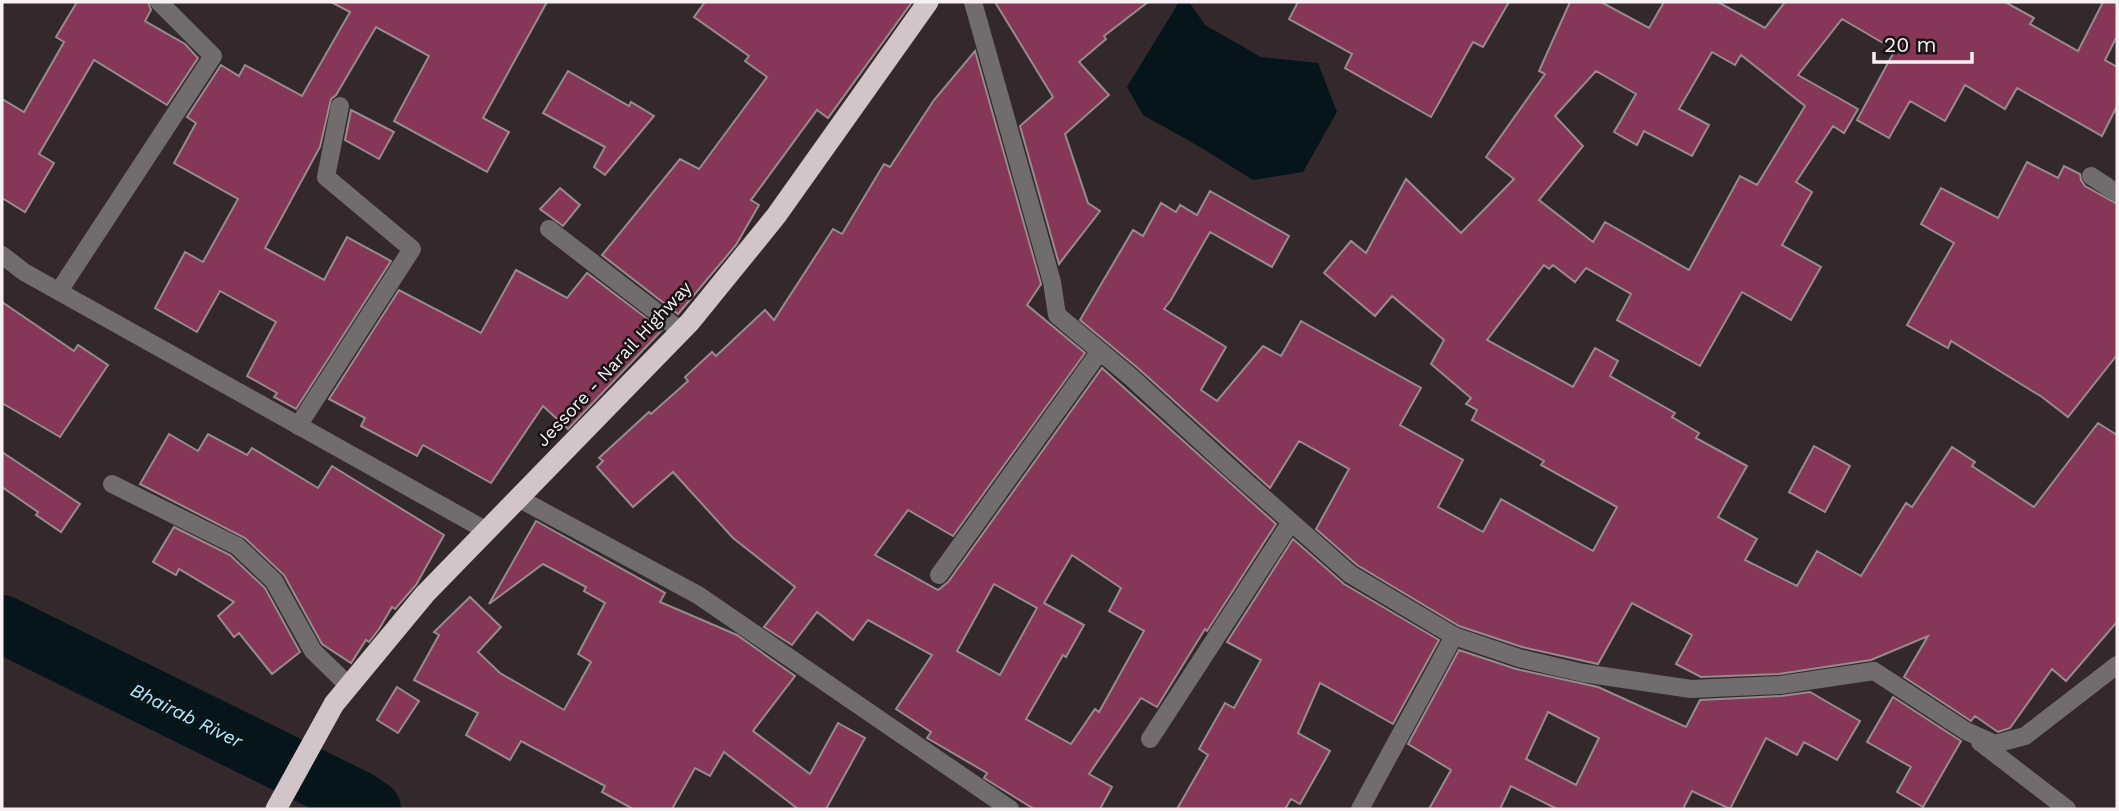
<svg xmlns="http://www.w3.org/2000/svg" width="2119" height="811" font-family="'Work Sans',sans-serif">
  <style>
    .water { fill: #06151a }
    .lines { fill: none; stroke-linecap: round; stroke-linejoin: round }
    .river { stroke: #06151a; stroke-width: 58 }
    .building { fill: #863757; stroke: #978b8e; stroke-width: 2; fill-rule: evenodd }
    .street { stroke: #716c6e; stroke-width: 18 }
    .highway { stroke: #d2c5c9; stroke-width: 21 }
    .labels { text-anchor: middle; stroke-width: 5; stroke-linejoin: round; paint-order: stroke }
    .street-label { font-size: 18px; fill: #f7f1f3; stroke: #181315 }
    .water-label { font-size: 19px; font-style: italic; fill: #b4e9f8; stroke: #181315 }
  </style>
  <rect width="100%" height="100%" fill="#33292c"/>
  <path class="water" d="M1179,2h10l16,23 56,32 57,6 19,49 -34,60 -50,8 -53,-33 -57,-32 -16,-28z"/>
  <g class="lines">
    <path class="river" id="s1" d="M2,624l355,175 15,10"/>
  </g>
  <g class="building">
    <path d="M77,2h71l3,8 -6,11 40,23 13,14 -31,47 -73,-45 -55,94 15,9 -29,49 -23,-14v-99l22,13 40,-70 -8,-5z"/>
    <path d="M331,2h216l-64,116 26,14 -22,40 -93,-51 35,-65 -53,-29 -40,68 -5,4 -11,48 -55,101 59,32 23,-43 44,24 -95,148 -22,-12 3,-4 -30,-17 29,-54 -56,-31 -23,41 -42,-24 30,-56 18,10 35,-63 -64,-36 22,-40 -9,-6 34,-52 18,11 6,-11 57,31 48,-84z"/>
    <path d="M705,2h207l-84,116 -11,-8 -66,90 8,5 -23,40 -58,69 -76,-59 78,-96 19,10 68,-92 -22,-16 4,-5 -55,-39z"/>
    <path d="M995,2h153l-44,34 2,3 -27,23 30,33 -44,39 23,69 12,8 -41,53 -39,-138 33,-29z"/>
    <path d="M1298,2h211l-26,45 -10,-5 -42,75 -86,-49 7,-14 -63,-35z"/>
    <path d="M1570,2h31l48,26 15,-26h54l47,26 20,-26h220l29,16 -4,6 48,27 25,-49h14v34l-12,24 12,7v39l-15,30 -85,-48 -12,21 -40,-24 -20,36 -35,-20 -21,37 -32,-18 38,-70 -53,-31 -44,56 60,34 -14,24 -11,-7 -37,56 16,10 -30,53 39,22 -30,53 -49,-28 -42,74 -83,-46 14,-26 -45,-26 -11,14 -22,-17 -4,4 -5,-4 -57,75 86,47 22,-39 23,13 -8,15 65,37 -3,4 27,16 -3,5 51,28 -29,51 39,22 -12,21 52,26 20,-35 44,25 45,-73 6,4 40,-60 23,15 -3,4 62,41 64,-84 19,12v187l-51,59 -14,-12 -42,59 -12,4 -23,-16 -4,5 -67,-44 24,-41 -57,24 -92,14 -78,3 -25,-13 16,-29 -60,-32 -34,61 -76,-17 -63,-21 -102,-61 -41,-36 33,-60 -50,-28 -29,47 -131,-119 -59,-49 53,-90 10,6 18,-33 15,9 4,-7 17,10 13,-24 79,45 -17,31 -62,-35 -39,68 -7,9 62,38 -25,43 16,11 46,-55 18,10 20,-35 120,67 -21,37 63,35 -25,47 45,25 18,-33 92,52 24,-44 -76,-42 3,-4 -72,-41 5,-10 -11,-6 5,-6 -40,-34 13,-24 -52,-44 -17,20 -51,-43 27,-32 15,12 40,-74 55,54 53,-54 -28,-22 59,-83 -6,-3zM1712,52l23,13 6,-10 64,51 -48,79 -17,-9 -51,94 -84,-48 -12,20 -54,-42 44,-54 -28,-30 41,-45 40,23 -22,38 23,13 7,-14 48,25 17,-31 -30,-16z"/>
    <path d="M975,51l66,233 -14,21 58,48 -132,183 -45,-26 -33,45 63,35 10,-8 154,-214 174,156 -69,107 -2,-2 -48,78 -16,-9 -52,76 23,13 -12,22h-66l-50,-31 3,-5 -60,-35 4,-6 -35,-23 36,-54 -64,-35 -15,20 -36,-28 -25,33 -28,-18 31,-40 -62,-49 -60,-66 -40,35 -36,-40 6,-6 -4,-3 50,-46 2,2 37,-33 -3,-4 27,-25 4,4 49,-46 9,10 59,-91 9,5 42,-70 6,3 44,-67zM1072,555l49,33 -12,23 35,20 -45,81 -4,-3 -24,35 -45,-25 37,-64 3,2 18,-32 -40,-22zM994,584l43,24 -37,67 -43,-24z"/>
    <path d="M568,71l61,35 2,-4 23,14 -49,59 -11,-8 11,-20 -62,-34z"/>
    <path d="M351,110l43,22 -15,27 -34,-19z"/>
    <path d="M2027,162l31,16 6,-12 16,8 1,6 4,6 32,18v151l-49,62 -26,-20 -91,-56 -3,7 -41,-23 47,-82 -33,-19 20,-36 57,30z"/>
    <path d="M560,188l20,17 -17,21 -23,-17z"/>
    <path d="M516,270l51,28 20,-25 75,57 -94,99 -25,-23 -52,77 -68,-38 -6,11 -56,-30 4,-8 -36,-19 70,-109 82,43z"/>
    <path d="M2,302l72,49 4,-6 30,20 -48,72 -58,-34z"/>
    <path d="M169,434l29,17 10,-17 39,21 5,-7 66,40 14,-22 112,69 -28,50 -21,24 -3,-2 -13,22 -10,13 -3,-2 -15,23 -29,-19 -38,-69 -39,-37 -105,-54z"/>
    <path d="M1814,446l36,20 -25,46 -36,-20z"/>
    <path d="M2,452l78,52 -19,28 -25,-17 2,-3 -36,-25z"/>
    <path d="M536,521l129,72 -5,9 77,33 58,41 -42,55 57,43 28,-51 27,15 -39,71h-28l-74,-57 -14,24 -15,-8 -23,41h-39l-31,-17 3,-6 -84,-45 -11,19 -44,-25 12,-22 -64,-33 25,-45 -5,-3 36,-35 31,30 -23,25 22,21 64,37 27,-48 -13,-8 27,-51 -21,-12 2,-4 -43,-23 -54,40z"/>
    <path d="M174,527l56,28 35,33 35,64 -28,22 -33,-41 -5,4 -16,-21 16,-14 -55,-33 -3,6 -23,-13z"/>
    <path d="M1293,539l51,45 95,56 -46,84 -73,-41 -22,50 32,18 -30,53 -9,-5 -6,10h-108l31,-54 -9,-6 26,-46 9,5 27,-48 -34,-18z"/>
    <path d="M1459,650l57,19 82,18 88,40 14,-27 81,-4 29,-4 50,29 -23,39 -33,-18 -7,13 -31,-17 -36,71 -38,-18 -9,18h-126l-46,-23 -11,23h-71l22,-39 -43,-26zM1548,712l51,26 -23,47 -50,-26z"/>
    <path d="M397,687l22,14 -21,32 -21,-13z"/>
    <path d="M1893,697l68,44 -38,66 -26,-15 14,-25 -44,-25z"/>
  </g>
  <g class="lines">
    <g class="street">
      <path d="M973,2l79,280 5,33 75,63 97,89 121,107 104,62 65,22 64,15 108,16 89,-4 94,-14 92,60 29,13 30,-8 92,-71"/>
      <path d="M2091,176l26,17"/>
      <path d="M549,229l132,102"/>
      <path d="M2,255l22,17 463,259"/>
      <path d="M59,291l154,-235 -54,-54"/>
      <path d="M298,426l114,-177 -86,-72 14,-71"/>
      <path d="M112,484l125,62 37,35 39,70 36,35"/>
      <path d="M518,498l180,97 312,214"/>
      <path d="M939,575l161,-224"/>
      <path d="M1150,739l141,-217"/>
      <path d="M1980,742l87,67"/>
      <path d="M1360,809l94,-173"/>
    </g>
    <path class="highway" d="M276,809l58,-105 91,-110 265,-272 86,-106 152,-214"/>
  </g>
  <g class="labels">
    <g class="street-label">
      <text transform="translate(614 364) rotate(-47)" y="6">Jessore - Narail Highway</text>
    </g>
    <g class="water-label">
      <text dy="7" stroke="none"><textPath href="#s1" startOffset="206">Bhairab River</textPath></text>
    </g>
  </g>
  <rect width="2119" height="811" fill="none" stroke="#f7f1f3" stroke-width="7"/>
  <path d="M1874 52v10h98v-10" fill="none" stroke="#f7f1f3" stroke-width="3.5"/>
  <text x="1884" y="52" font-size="21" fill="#f7f1f3" stroke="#181315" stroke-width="5" paint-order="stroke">20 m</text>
</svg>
